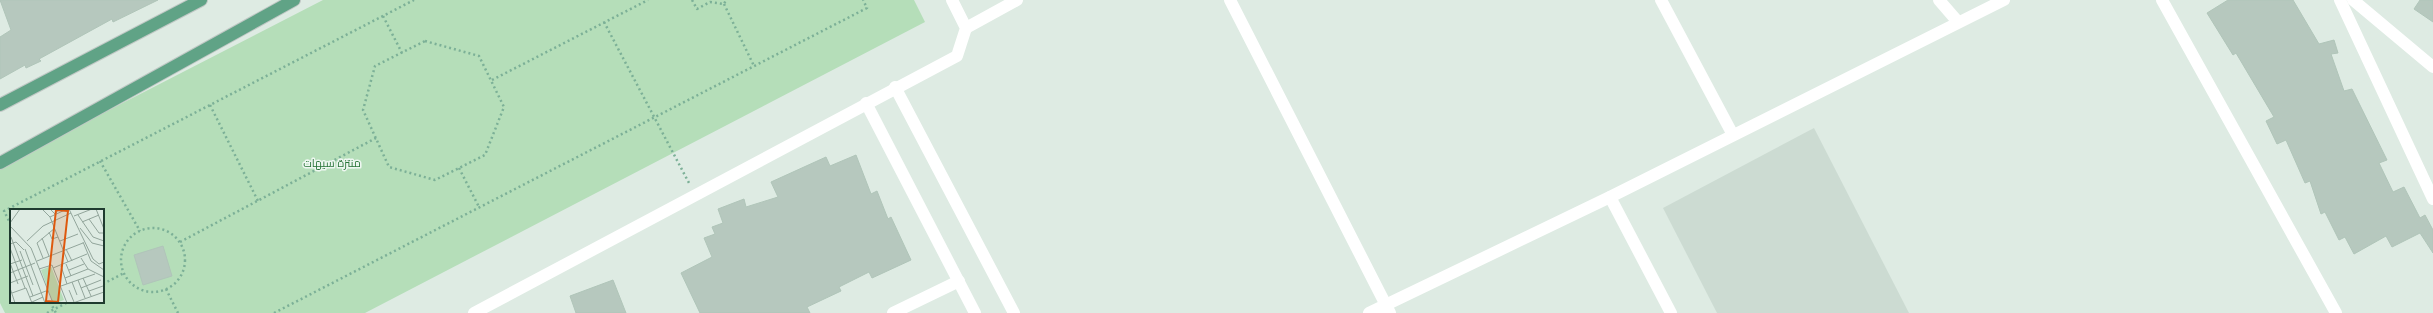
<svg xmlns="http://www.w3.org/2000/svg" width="2433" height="313" font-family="'Fira Sans',Cairo,sans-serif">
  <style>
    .built { fill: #ccdbd2 }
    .green { fill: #b5deb9; fill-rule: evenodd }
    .building { fill: #b6c8be; stroke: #b0c5b9 }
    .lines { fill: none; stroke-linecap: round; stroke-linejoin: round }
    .primary-casing { stroke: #c0c8c5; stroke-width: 14 }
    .path { stroke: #7cb097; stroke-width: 2.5; stroke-dasharray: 2 3; stroke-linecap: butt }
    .minor { stroke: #fff; stroke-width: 12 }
    .tertiary { stroke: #fff; stroke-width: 12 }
    .primary { stroke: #60a386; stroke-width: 12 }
    .labels { text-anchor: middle; stroke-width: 3; stroke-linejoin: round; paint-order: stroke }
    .park-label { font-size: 11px; fill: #277437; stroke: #eef7f1 }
    .inset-road { fill: none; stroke: #92a59b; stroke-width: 1 }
    .view { fill: #de580e; fill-opacity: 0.15; stroke: #de580e; stroke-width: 2 }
    .inset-edge { fill: none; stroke: #1f3b2f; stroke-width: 2 }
  </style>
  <rect width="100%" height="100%" fill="#deebe3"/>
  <path class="built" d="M1814,128l95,185h-192l-54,-105z"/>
  <path class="green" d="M323,0h591l11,22 -560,291h-360l-5,-10v-137zM11,210h92v92h-92z"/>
  <g class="building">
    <path d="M0,0h158l-45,22 -1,-3 -73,40 2,2 -15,7 -1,-3 -25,14v-42l11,-7z"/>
    <path d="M2228,0h65l26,44 15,-4 4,13 -7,1 13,37 8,-2 35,71 -8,3 14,29 11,-5 16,31 5,-3 8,15v23l-13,-20 -28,14 -6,-11 -32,18 -9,-17 -6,3 -14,-28 -4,2 -11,-33 -5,2 -19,-43 -9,4 -11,-23 8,-4 -38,-64 -3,2 -26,-42z"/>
    <path d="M2420,0h13v22l-19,-13z"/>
    <path d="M856,155l15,39 6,-3 11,28 3,-2 20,43 -39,18 -3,-6 -30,15 2,4 -34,16 3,6h-110l-19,-40 31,-16 -8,-19 11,-4 -3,-7 11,-4 -5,-14 26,-10 2,8 32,-10 -7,-15 55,-25 4,9z"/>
    <path d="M163,246l9,30 -29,9 -9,-30z"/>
    <path d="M613,280l13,33h-50l-6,-17z"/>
  </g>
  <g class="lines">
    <defs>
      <g id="primary">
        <path d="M0,105l201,-105"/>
        <path d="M0,163l294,-163"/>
      </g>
    </defs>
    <use href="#primary" class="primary-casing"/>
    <g class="path">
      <path d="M692,0l5,9 13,-7 14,2 2,-4"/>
      <path d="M724,4l30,62"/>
      <path d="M383,16l19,37"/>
      <path d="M604,22l85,161"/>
      <path d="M425,41l54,15 25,51 -19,48 -50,25 -46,-13 -26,-57 12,-44z"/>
      <path d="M492,80l156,-80"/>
      <path d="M210,105l48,96"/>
      <path d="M100,161l40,70"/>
      <path d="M459,168l20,39"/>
      <path d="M11,225l-7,-14 410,-211"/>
      <circle cx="153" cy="260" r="32"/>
      <path d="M180,242l196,-104"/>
      <path d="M103,284l21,-11"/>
      <path d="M166,289l12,24"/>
      <path d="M50,302l6,11"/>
      <path d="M47,313l21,-11"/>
      <path d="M274,313l593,-305 -4,-8"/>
    </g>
    <g class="minor">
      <path d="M1230,0l160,313"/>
      <path d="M1661,0l72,135"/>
      <path d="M1939,0l19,22"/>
      <path d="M2162,0l174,313"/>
      <path d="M2340,0l93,199"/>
      <path d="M2353,0l80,67"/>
      <path d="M966,28l51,-28"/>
      <path d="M1610,197l61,116"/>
      <path d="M893,313l66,-32"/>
      <path d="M1369,313l241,-116 394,-197"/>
    </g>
    <g class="tertiary">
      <path d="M895,87l119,226"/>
      <path d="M866,103l109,210"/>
      <path d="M474,313l483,-257 9,-28 -14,-28"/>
    </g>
    <use href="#primary" class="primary"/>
  </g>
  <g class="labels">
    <g class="park-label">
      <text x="332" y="167">منتزة سيهات</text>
    </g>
  </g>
  <g transform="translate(10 209)">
    <rect width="94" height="94" fill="#deebe3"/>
    <path d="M41,57l13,34 -8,3h-3l-12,-33z" fill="#b5deb9"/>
    <path class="inset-road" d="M32,0l8,8 18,45M40,0l5,5 4,-5M59,0l24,50M86,0l8,20M68,6l15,22 11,4M64,7l18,-7M40,8l17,-8M79,10l10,14h5M72,13l17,-7M0,14l10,-14M0,17l21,22 22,55M70,19l12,15 12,3M39,23l3,7 6,-2M1,28l22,59M32,29l7,18M17,32l16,-15 28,-13M50,32l18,-7M73,33l8,19 13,9M0,35l6,-2 8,8M0,39l15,40M15,40l20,54M56,40l6,12M10,42l13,34M33,49l-6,-15 18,-15M71,49l7,11 16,8M83,50l6,5 5,-2M27,52l46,-18M0,54l8,21M0,55l12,-4M56,55l5,12M51,57l6,18M43,59l34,-14M29,60l13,-4 15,38M59,61l15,-6M0,64l25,-10M55,69l23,-9M73,69l8,18M68,71l7,18M62,73l5,13M0,74l18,-7M51,77l34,-12M0,79l5,15M16,79l6,15M71,79l20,-8M59,81l5,12M79,82l14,-5M2,84l14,-5M20,88l16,-6M22,93l11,-5M63,94l31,-11"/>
    <path class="view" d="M46,1l12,1 -10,91 -12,-1z"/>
    <rect width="94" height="94" class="inset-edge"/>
  </g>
</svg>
